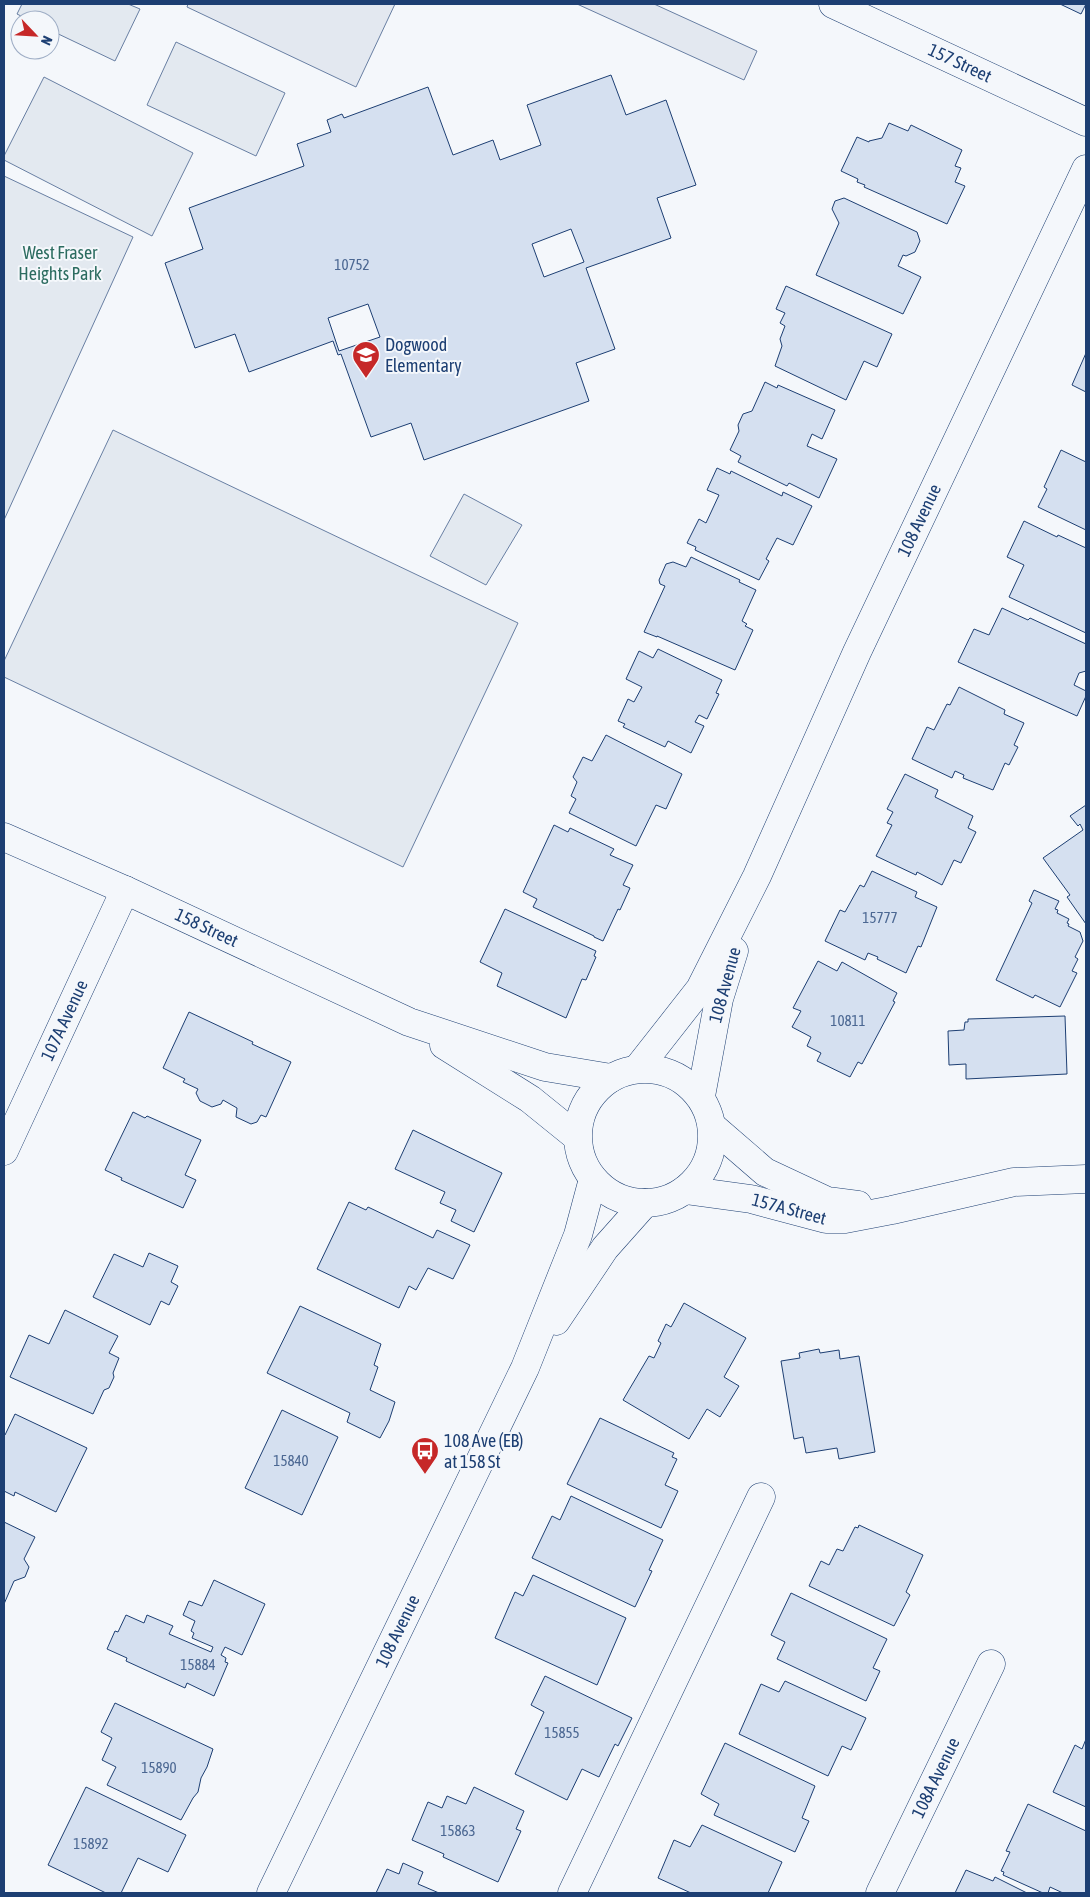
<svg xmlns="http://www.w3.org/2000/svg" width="1090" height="1897" font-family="'Asap Condensed',sans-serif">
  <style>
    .green { fill: #e3e9f0; stroke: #687fa3 }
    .parking { fill: #e3e8f0; stroke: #687fa3 }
    .building { fill: #d5e0f0; stroke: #1d3f73; fill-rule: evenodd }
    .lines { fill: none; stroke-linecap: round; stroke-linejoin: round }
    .minor-casing { stroke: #1d3f73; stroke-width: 29 }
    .minor { stroke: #f4f7fb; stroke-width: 28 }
    .labels { text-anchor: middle; stroke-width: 4; stroke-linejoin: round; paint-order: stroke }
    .number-label { font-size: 15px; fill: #4b6792 }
    .street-label { font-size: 18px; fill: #1d3f73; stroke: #f4f7fb }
    .park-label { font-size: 18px; fill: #2c6c60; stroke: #f4f7fb }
    .poi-label { font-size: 18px; fill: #1d3f73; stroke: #f4f7fb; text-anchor: start }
  </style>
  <rect width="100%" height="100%" fill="#f4f7fb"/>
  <g class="green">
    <path d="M22,4h106l12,5 -25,52 -65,-31v-10h-21l-12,-6z"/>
    <path d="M176,42l109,51 -29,63 -109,-51z"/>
    <path d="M44,77l149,76 -41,83 -148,-76v-4z"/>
    <path d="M4,176l129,61 -129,283z"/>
    <path d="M113,430l405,193 -115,244 -399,-190v-16z"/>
    <path d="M464,494l58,31 -36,60 -56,-29z"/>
  </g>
  <g class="parking">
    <path d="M188,4h207l-39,83 -169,-80z"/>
    <path d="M577,4h77l103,47 -13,29z"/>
  </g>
  <g class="building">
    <path d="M1060,4h26l-5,10z"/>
    <path d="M611,75l15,40 40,-15 30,85 -39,13 14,40 -85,30 29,81 -39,14 13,38 -165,59 -13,-37 -40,14 -30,-83 -3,1 -5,-14 -84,31 -14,-38 -40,14 -30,-85 38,-14 -14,-41 115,-42 -7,-22 34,-12 -4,-12 15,-6 2,4 84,-31 25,68 40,-15 7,20 41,-15 -14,-40zM571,229l13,33 -40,15 -12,-33zM368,304l12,33 -41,14 -11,-33z"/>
    <path d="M889,123l19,8 3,-6 51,25 -7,16 6,2 -6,14 10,4 -18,38 -83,-37 1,-2 -8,-3 1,-3 -17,-8 16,-34 12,5v-1l13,-3z"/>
    <path d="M844,198l73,34 3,9 -5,11 -9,4 -3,-1 -5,11 23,11 -18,37 -87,-39 23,-52 -7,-14 3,-8z"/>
    <path d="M786,286l106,48 -15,33 -13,-6 -18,39 -71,-34 7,-20 -2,-7 5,-13 -5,-3 5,-10 -9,-4z"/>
    <path d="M1086,353v39l-14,-7z"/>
    <path d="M765,382l12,6 1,-3 57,25 -13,29 -10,-5 -5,12 30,13 -18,39 -30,-15 -2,3 -49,-24 3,-6 -11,-6 9,-19 -1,-6 5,-11 9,-3z"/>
    <path d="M1061,450l25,12v68l-48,-23 9,-18 -3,-2z"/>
    <path d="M717,468l13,6 1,-3 51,25 1,-4 29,14 -19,39 -16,-7 -11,21 3,2 -10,19 -64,-30 1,-3 -9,-4 12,-24 7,4 13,-28 -12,-5z"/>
    <path d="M1024,521l33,16 1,-2 28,13v85l-77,-36 15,-32 -17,-8z"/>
    <path d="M691,557l49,23 -1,2 17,8 -14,31 5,3 -2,2 8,4 -18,40 -78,-34v1l-13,-5 21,-46 -5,-2 -1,-4 7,-16 7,-2 13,5z"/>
    <path d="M1002,608l26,12 2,-2 56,26v27l-7,2 -5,12 12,6v5l-9,20 -119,-54 16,-33 15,6z"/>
    <path d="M658,649l64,31 -6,13 3,1 -12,25 -8,-4 -4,7 9,4 -13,27 -23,-12 -3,6 -42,-20 2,-3 -7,-3 10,-22 6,3 8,-15 -16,-8 13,-28 14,7z"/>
    <path d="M959,687l46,23 -1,4 20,9 -10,22 4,2 -9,18 -4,-2 -12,27 -30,-12 1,-3 -9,-4 -3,7 -40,-19 15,-32 7,3 13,-26 3,1z"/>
    <path d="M606,735l76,39 -16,35 -10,-4 -20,41 -67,-33 7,-14 -5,-3 6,-14 -4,-5 10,-20 9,4z"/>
    <path d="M905,774l33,16 -3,7 38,19 -5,12 8,4 -15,31 -7,-3 -12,25 -25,-13 -1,3 -40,-19 16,-31 -5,-2 6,-11 -6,-3z"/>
    <path d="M1086,805v119l-19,-27 3,-2 -27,-37 40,-28 -3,-6 -2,2 -8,-10z"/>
    <path d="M554,825l14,7 2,-4 44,21 -4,6 23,10 -10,20 7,3 -10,22 -2,-1 -15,32 -9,-4v-1l-61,-29 4,-8 -14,-7z"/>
    <path d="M872,871l45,21 -2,5 22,10 -16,40 -3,-1 -12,27 -29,-14 1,-2 -10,-4 -3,7 -40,-19 15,-31 5,2 15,-27 4,2z"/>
    <path d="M1034,890l25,11 -4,8 3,1 -1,3 12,6 -2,4 2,1 -1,2 12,6 3,9 -8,16 3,2 -6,12 5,2 -17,34 -25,-12 -2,3 -37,-18 36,-77 -3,-2z"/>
    <path d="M505,909l91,42 -2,5 2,1 -10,23 -4,-1 -16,39 -69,-32 5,-13 -22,-11z"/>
    <path d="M818,961l19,10 5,-9 55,31 -4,8 2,1 -33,62 -4,-2 -8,15 -33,-16 4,-8 -14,-7 4,-9 -19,-10 9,-16 -8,-3z"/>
    <path d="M189,1012l64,30 -1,2 39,18 -25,55 -5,-2 -4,7 -6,2 -15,-7 1,-9 -14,-8 -2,4 -9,3 -12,-6 -4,-8 2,-4 -15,-7 2,-3 -22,-11z"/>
    <path d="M1065,1016l2,58 -101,5v-15l-17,1 -1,-34 16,-1 1,-8h3v-3z"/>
    <path d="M133,1112l12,6 2,-2 54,24 -16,35 11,5 -13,28 -62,-28 1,-2 -17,-8z"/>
    <path d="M413,1130l89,43 -28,59 -23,-11 5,-11 -16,-7 5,-11 -50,-23z"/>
    <path d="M349,1202l17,8 2,-3 65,31 4,-8 33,15 -17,34 -25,-11 -12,22 -7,-4 -10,22 -82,-39z"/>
    <path d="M149,1253l29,13 -7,16 7,4 -9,19 -8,-4 -11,24 -57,-28 21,-43 29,13z"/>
    <path d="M684,1303l62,35 -22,39 15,9 -19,31 -13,-8 -18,30 -66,-39 26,-44 5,2 7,-15 -3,-2 8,-17 5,3z"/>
    <path d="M300,1306l81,38 -7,21 4,2 -8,23 25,12 -6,19 -9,17 -33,-16 3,-9 -83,-40z"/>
    <path d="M65,1310l53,26 -9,17 10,5 -6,15 1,4 -5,11 -5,2 -11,24 -83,-37 19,-42 20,9z"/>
    <path d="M819,1349l1,4 19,-3 1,9 19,-3 16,96 -36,7 -2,-11 -31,5 -3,-16 -9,2 -13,-78 19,-3 -1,-5z"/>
    <path d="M282,1410l56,27 -36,78 -57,-27z"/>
    <path d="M15,1414l72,34 -31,64 -41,-20 -1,4 -10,-5v-57l1,1z"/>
    <path d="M600,1418l74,35 -2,4 5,2 -12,26 13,6 -17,37 -94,-44z"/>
    <path d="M571,1496l92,44 -14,30 3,1 -17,36 -103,-49 20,-42 8,4z"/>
    <path d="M4,1522l31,15 -11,22 5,8 -4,10 -11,4 -10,23z"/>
    <path d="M859,1525l64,30 -17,37 4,3 -16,31 -85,-40 12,-25 8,4 8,-16 6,2 12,-24 3,1z"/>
    <path d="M533,1575l93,43 -29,67 -102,-47 20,-46 8,4z"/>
    <path d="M214,1580l51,24 -23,51 -17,-8 -4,8 5,3 -1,4 3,1 -14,33 -27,-13 -2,5 -59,-27 1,-3 -20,-9 8,-18 3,1 8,-17 18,8 3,-8 26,11 -4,8 42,18 2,-5 -21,-9 2,-5 -3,-2 4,-10 -12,-6 6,-14 13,5z"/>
    <path d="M791,1593l96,46 -14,29 7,3 -14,30 -89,-42 8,-17 -14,-7z"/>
    <path d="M545,1676l87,42 -14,28 -3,-2 -16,33 -17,-8 -15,31 -52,-26 29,-62 -13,-7z"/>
    <path d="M785,1681l81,37 -15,32 -9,-4 -14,30 -89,-42 22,-50 18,8z"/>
    <path d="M115,1703l98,46 -6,18 -6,11 -3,14 -5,6 -12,22 -74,-35 9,-18 -14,-7 10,-22 -11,-6z"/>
    <path d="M1086,1739v68l-33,-15 22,-47 7,4z"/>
    <path d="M725,1743l90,43 -13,32 7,3 -14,31 -81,-37 5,-11 -18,-10z"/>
    <path d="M86,1787l100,48 -18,37 -30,-14 -17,35h-15l-58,-28z"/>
    <path d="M474,1787l50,24 -8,18 5,2 -23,51 -55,-25 1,-3 -32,-14 16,-38 14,6 5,-12 19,8z"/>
    <path d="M1028,1804l58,27v62h-23l-13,-6 -2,6h-5l-40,-18 1,-3 -3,-1 9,-19 -4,-1z"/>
    <path d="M702,1825l80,37 -14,31h-77l-33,-15 16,-38 16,7z"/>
    <path d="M403,1863l20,9 -5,12 21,9h-63l11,-24 12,5z"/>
    <path d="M966,1870l27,11 2,-4 32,16h-72z"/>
  </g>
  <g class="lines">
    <defs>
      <g id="minor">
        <path id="s1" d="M833,4l253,118"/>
        <path id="s2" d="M4,837l121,53 284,132 136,45 66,11"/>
        <path d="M444,1045l86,54 47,38"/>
        <path id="s3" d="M638,1068l62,-79 57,-113 100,-224 229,-483"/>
        <circle cx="645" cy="1136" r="67"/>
        <path d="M701,1096l18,-97 15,-48"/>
        <path d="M713,1127l52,45 62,29 31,4"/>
        <path id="s4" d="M4,1151l121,-261"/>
        <path id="s5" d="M685,1190l66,9 75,20h19l47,-9 122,-28 72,-3"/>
        <path d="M556,1321l49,-73 40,-45"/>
        <path id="s6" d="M271,1893l254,-525 53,-133 15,-56"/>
        <path d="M572,1893l189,-396"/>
        <path id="s7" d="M880,1893l111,-229"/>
      </g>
    </defs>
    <use href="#minor" class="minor-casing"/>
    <use href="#minor" class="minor"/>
  </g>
  <defs>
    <symbol id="school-pin" viewBox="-11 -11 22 30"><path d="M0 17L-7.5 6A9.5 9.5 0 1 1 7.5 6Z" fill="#c62828" stroke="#f4f7fb"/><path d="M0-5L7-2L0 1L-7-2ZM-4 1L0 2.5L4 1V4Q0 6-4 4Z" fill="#fff"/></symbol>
    <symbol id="bus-pin" viewBox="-11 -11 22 30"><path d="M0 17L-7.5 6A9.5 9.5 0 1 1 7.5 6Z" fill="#c62828" stroke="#f4f7fb"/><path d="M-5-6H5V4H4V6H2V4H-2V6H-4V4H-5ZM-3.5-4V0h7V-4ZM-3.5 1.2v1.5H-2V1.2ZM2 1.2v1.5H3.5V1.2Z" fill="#fff"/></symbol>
  </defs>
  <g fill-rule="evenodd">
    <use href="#school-pin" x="350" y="339" width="32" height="43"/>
    <use href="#bus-pin" x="409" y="1435" width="32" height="43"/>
  </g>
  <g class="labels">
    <g class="number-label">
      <text x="352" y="270">10752</text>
      <text x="880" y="923">15777</text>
      <text x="848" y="1026">10811</text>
      <text x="291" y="1466">15840</text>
      <text x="198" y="1670">15884</text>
      <text x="562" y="1738">15855</text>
      <text x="159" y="1773">15890</text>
      <text x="458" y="1836">15863</text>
      <text x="91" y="1849">15892</text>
    </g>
    <g class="street-label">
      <text dy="6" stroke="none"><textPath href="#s1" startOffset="140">157 Street</textPath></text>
      <text dy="6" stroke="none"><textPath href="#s3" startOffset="618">108 Avenue</textPath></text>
      <text dy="6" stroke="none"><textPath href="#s2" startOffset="222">158 Street</textPath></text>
      <text transform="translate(725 985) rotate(-75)" y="6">108 Avenue</text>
      <text dy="6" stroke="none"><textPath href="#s4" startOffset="144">107A Avenue</textPath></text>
      <text dy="6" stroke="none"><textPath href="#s5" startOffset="106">157A Street</textPath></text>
      <text dy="6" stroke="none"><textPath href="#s6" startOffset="291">108 Avenue</textPath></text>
      <text dy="6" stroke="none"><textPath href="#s7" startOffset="128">108A Avenue</textPath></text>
    </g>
    <g class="park-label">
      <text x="60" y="259">West Fraser<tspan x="60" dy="21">Heights Park</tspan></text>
    </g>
    <g class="poi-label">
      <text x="385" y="351">Dogwood<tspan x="385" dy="21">Elementary</tspan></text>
      <text x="444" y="1447">108 Ave (EB)<tspan x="444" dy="21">at 158 St</tspan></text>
    </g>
  </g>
  <rect width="1090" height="1897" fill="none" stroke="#1d3f73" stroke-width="10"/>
  <g transform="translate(35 35) rotate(115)"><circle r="24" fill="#f4f7fb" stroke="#9eadc5"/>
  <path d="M0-4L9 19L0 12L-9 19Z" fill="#c62828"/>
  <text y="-8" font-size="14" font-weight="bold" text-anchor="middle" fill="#1d3f73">N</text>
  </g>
</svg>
